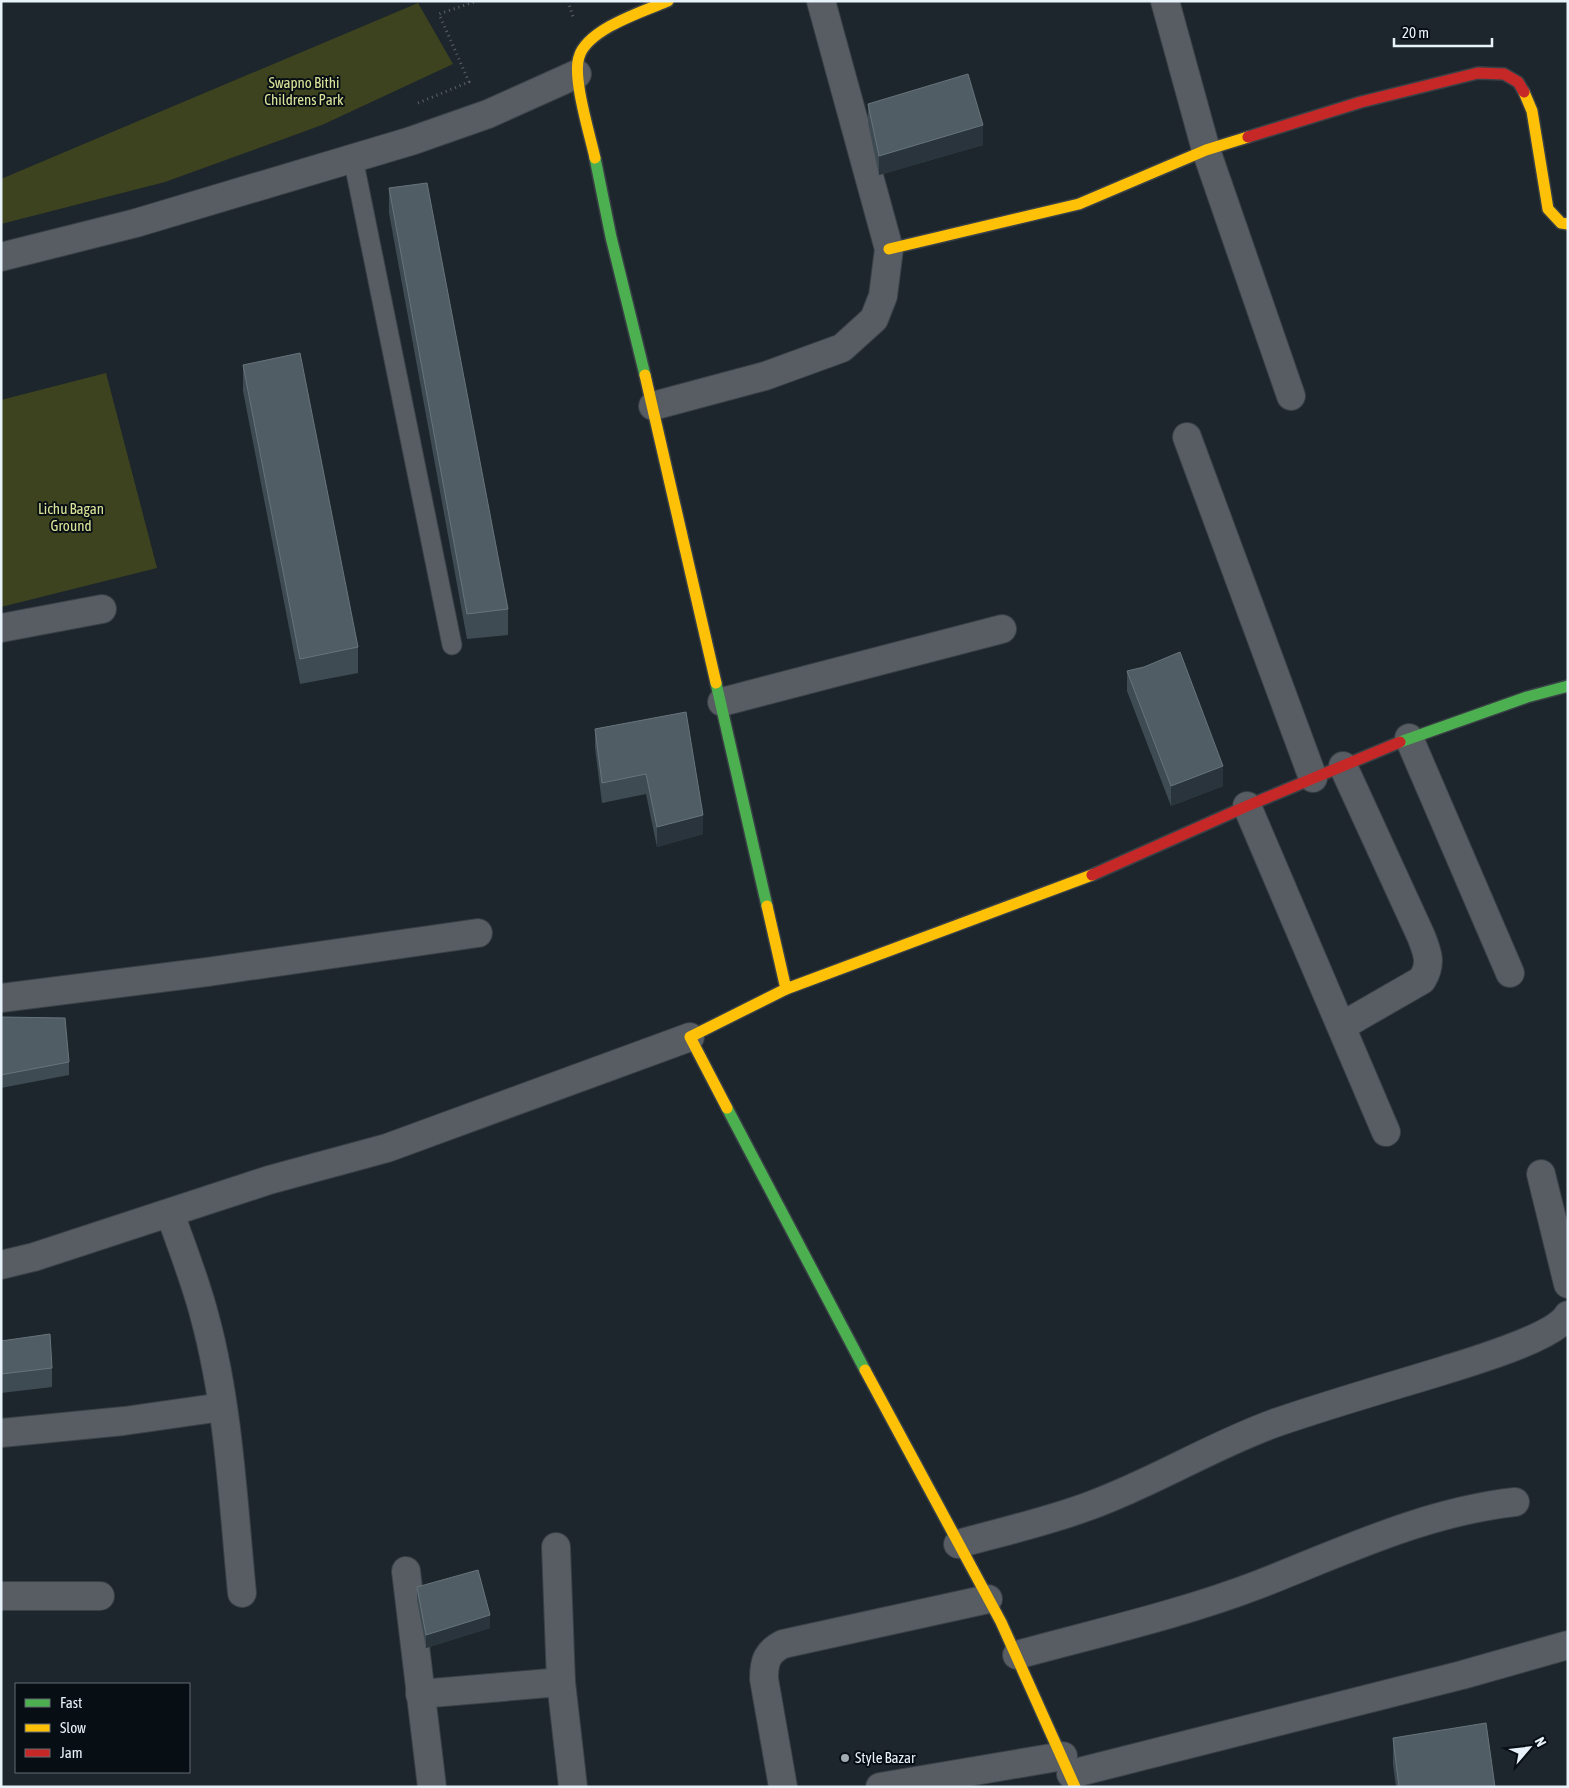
<svg xmlns="http://www.w3.org/2000/svg" width="1569" height="1788" font-family="'Asap Condensed',sans-serif">
  <style>
    .green { fill: #3e431f }
    .lines { fill: none; stroke-linecap: round; stroke-linejoin: round }
    .lane-casing { stroke: #394046; stroke-width: 21 }
    .street-casing { stroke: #394046; stroke-width: 30 }
    .fast-casing { stroke: #394046; stroke-width: 14 }
    .slow-casing { stroke: #394046; stroke-width: 14 }
    .jam-casing { stroke: #394046; stroke-width: 14 }
    .path { stroke: #5c6267; stroke-width: 3; stroke-dasharray: 1 4; stroke-linecap: butt }
    .lane { stroke: #575d62; stroke-width: 19 }
    .street { stroke: #575d62; stroke-width: 28 }
    .fast { stroke: #4caf50; stroke-width: 11 }
    .slow { stroke: #ffc107; stroke-width: 11 }
    .jam { stroke: #c62828; stroke-width: 11 }
    .wall { fill: #3e4b53 }
    .shaded-wall { fill: #29343c }
    .building { fill: #505d65; stroke: #68747c }
    .poi-dot { fill: #a1abb2; stroke: #080f14; stroke-width: 2 }
    .labels { text-anchor: middle; stroke-width: 4; stroke-linejoin: round; paint-order: stroke }
    .park-label { font-size: 15px; fill: #dbe399; stroke: #080f14 }
    .poi-label { font-size: 15px; fill: #e8f2fa; stroke: #080f14; text-anchor: start }
  </style>
  <rect width="100%" height="100%" fill="#1d262c"/>
  <g class="green">
    <path d="M418,3l35,61 -131,61 -157,57 -164,42v-45z"/>
    <path d="M106,373l51,195 -156,39v-207z"/>
  </g>
  <g class="lines">
    <defs>
      <path id="lane" d="M353,158l99,487"/>
      <g id="street">
        <path d="M1165,1l41,149 85,246"/>
        <path d="M1,257l135,-34 275,-82 77,-27 89,-40"/>
        <path d="M653,406l112,-30 77,-28 32,-29 9,-23 6,-47 -68,-248"/>
        <path d="M1187,437l126,341"/>
        <path d="M1,628l101,-19"/>
        <path d="M722,702l280,-73"/>
        <path d="M1409,738l101,235"/>
        <path d="M1247,806l139,326"/>
        <path d="M1,998l206,-26 271,-39"/>
        <path d="M1342,1026l80,-46c10,-17 6,-26 -1,-44l-78,-170"/>
        <path d="M1541,1174l27,110"/>
        <path d="M170,1213c12,35 26,69 35,105 24,89 28,184 37,275"/>
        <path d="M1,1265l33,-8 235,-77 118,-32 303,-111"/>
        <path d="M1,1433l123,-12 98,-14"/>
        <path d="M958,1544c43,-12 88,-22 131,-38 64,-23 122,-60 186,-83 55,-19 111,-35 167,-52 28,-9 112,-33 126,-56"/>
        <path d="M556,1547l5,135 12,105"/>
        <path d="M406,1571l26,216"/>
        <path d="M1,1596h99"/>
        <path d="M1017,1655c80,-22 165,-41 243,-71 84,-33 165,-72 255,-82"/>
        <path d="M420,1694l141,-12"/>
        <path d="M1071,1774l391,-99 106,-30"/>
        <path d="M783,1787l-19,-108c0,-18 3,-27 19,-35l205,-45"/>
        <path d="M880,1787l183,-31"/>
      </g>
      <g id="fast">
        <path d="M595,158l16,79 34,138"/>
        <path d="M716,683l51,223"/>
        <path d="M1400,742l127,-45 41,-11"/>
        <path d="M727,1108l138,262"/>
      </g>
      <g id="slow">
        <path d="M1524,92l8,19 16,98 13,14 7,1"/>
        <path d="M595,158c-5,-23 -23,-81 -16,-101 8,-28 65,-46 89,-56"/>
        <path d="M889,249l190,-45 127,-54 42,-13"/>
        <path d="M645,375l71,308"/>
        <path d="M786,989l306,-114"/>
        <path d="M727,1108l-37,-71 96,-48 -19,-83"/>
        <path d="M865,1370l136,252 74,165"/>
      </g>
      <g id="jam">
        <path d="M1248,137l113,-35 117,-29 26,1 14,8 6,10"/>
        <path d="M1092,875l155,-69 153,-64"/>
      </g>
    </defs>
    <use href="#lane" class="lane-casing"/>
    <use href="#street" class="street-casing"/>
    <use href="#fast" class="fast-casing"/>
    <use href="#slow" class="slow-casing"/>
    <use href="#jam" class="jam-casing"/>
    <g class="path">
      <path d="M568,1l5,16"/>
      <path d="M418,103l51,-21 -30,-68 38,-13"/>
    </g>
    <use href="#lane" class="lane"/>
    <use href="#street" class="street"/>
    <use href="#fast" class="fast"/>
    <use href="#slow" class="slow"/>
    <use href="#jam" class="jam"/>
  </g>
  <g class="wall">
    <path d="M868,104l115,41 -104,30 -11,-52z"/>
    <path d="M389,188l119,421v26l-41,4 -78,-426z"/>
    <path d="M243,365l115,282v26l-58,11 -57,-293z"/>
    <path d="M1127,671l96,115 -52,20 -44,-115z"/>
    <path d="M686,712l17,122 -46,13 -11,-53 -44,9 -7,-55v-19z"/>
    <path d="M1,1017l68,45v13l-68,13z"/>
    <path d="M1,1341l51,27v19l-51,6z"/>
    <path d="M417,1587l73,41 -64,20 -9,-48z"/>
    <path d="M1393,1738l102,49h-99l-3,-23z"/>
  </g>
  <g class="shaded-wall">
    <path d="M983,125v20l-104,30v-19z"/>
    <path d="M1223,766v20l-52,20v-20z"/>
    <path d="M703,815v19l-46,13v-20z"/>
    <path d="M490,1615v13l-64,20v-13z"/>
  </g>
  <g class="building">
    <path d="M968,74l15,51 -104,31 -11,-52z"/>
    <path d="M427,183l81,426 -41,5 -78,-426z"/>
    <path d="M300,353l58,294 -58,12 -57,-294z"/>
    <path d="M1180,652l43,114 -52,20 -44,-115 17,-4z"/>
    <path d="M686,712l17,103 -46,12 -11,-53 -44,9 -7,-54z"/>
    <path d="M1,1017l64,1 4,44 -68,13z"/>
    <path d="M50,1334l2,34 -51,6v-33z"/>
    <path d="M478,1570l12,45 -64,20 -9,-48z"/>
    <path d="M1486,1723l9,64h-96l-6,-49z"/>
  </g>
  <circle class="poi-dot" cx="845" cy="1758" r="5"/>
  <g class="labels">
    <g class="park-label">
      <text x="304" y="88">Swapno Bithi<tspan x="304" dy="17">Childrens Park</tspan></text>
      <text x="71" y="514">Lichu Bagan<tspan x="71" dy="17">Ground</tspan></text>
    </g>
    <g class="poi-label">
      <text x="855" y="1763">Style Bazar</text>
    </g>
  </g>
  <rect width="1569" height="1788" fill="none" stroke="#e8f2fa" stroke-width="5"/>
  <rect x="15" y="1683" width="175" height="90" fill="#080f14" stroke="#626a70"/>
  <rect x="25" y="1699" width="25" height="8" fill="#4caf50" stroke="#626a70"/>
  <text x="60" y="1708" font-size="15" fill="#e8f2fa">Fast</text>
  <rect x="25" y="1724" width="25" height="8" fill="#ffc107" stroke="#626a70"/>
  <text x="60" y="1733" font-size="15" fill="#e8f2fa">Slow</text>
  <rect x="25" y="1749" width="25" height="8" fill="#c62828" stroke="#626a70"/>
  <text x="60" y="1758" font-size="15" fill="#e8f2fa">Jam</text>
  <g transform="translate(1529 1748) rotate(62)" stroke="#080f14" stroke-width="4" paint-order="stroke">
  <path d="M0-4L9 19L0 12L-9 19Z" fill="#e8f2fa"/>
  <text y="-8" font-size="14" font-weight="bold" text-anchor="middle" fill="#e8f2fa">N</text>
  </g>
  <path d="M1394 38v8h98v-8" fill="none" stroke="#e8f2fa" stroke-width="2.5"/>
  <text x="1402" y="38" font-size="15" fill="#e8f2fa" stroke="#080f14" stroke-width="4" paint-order="stroke">20 m</text>
</svg>
